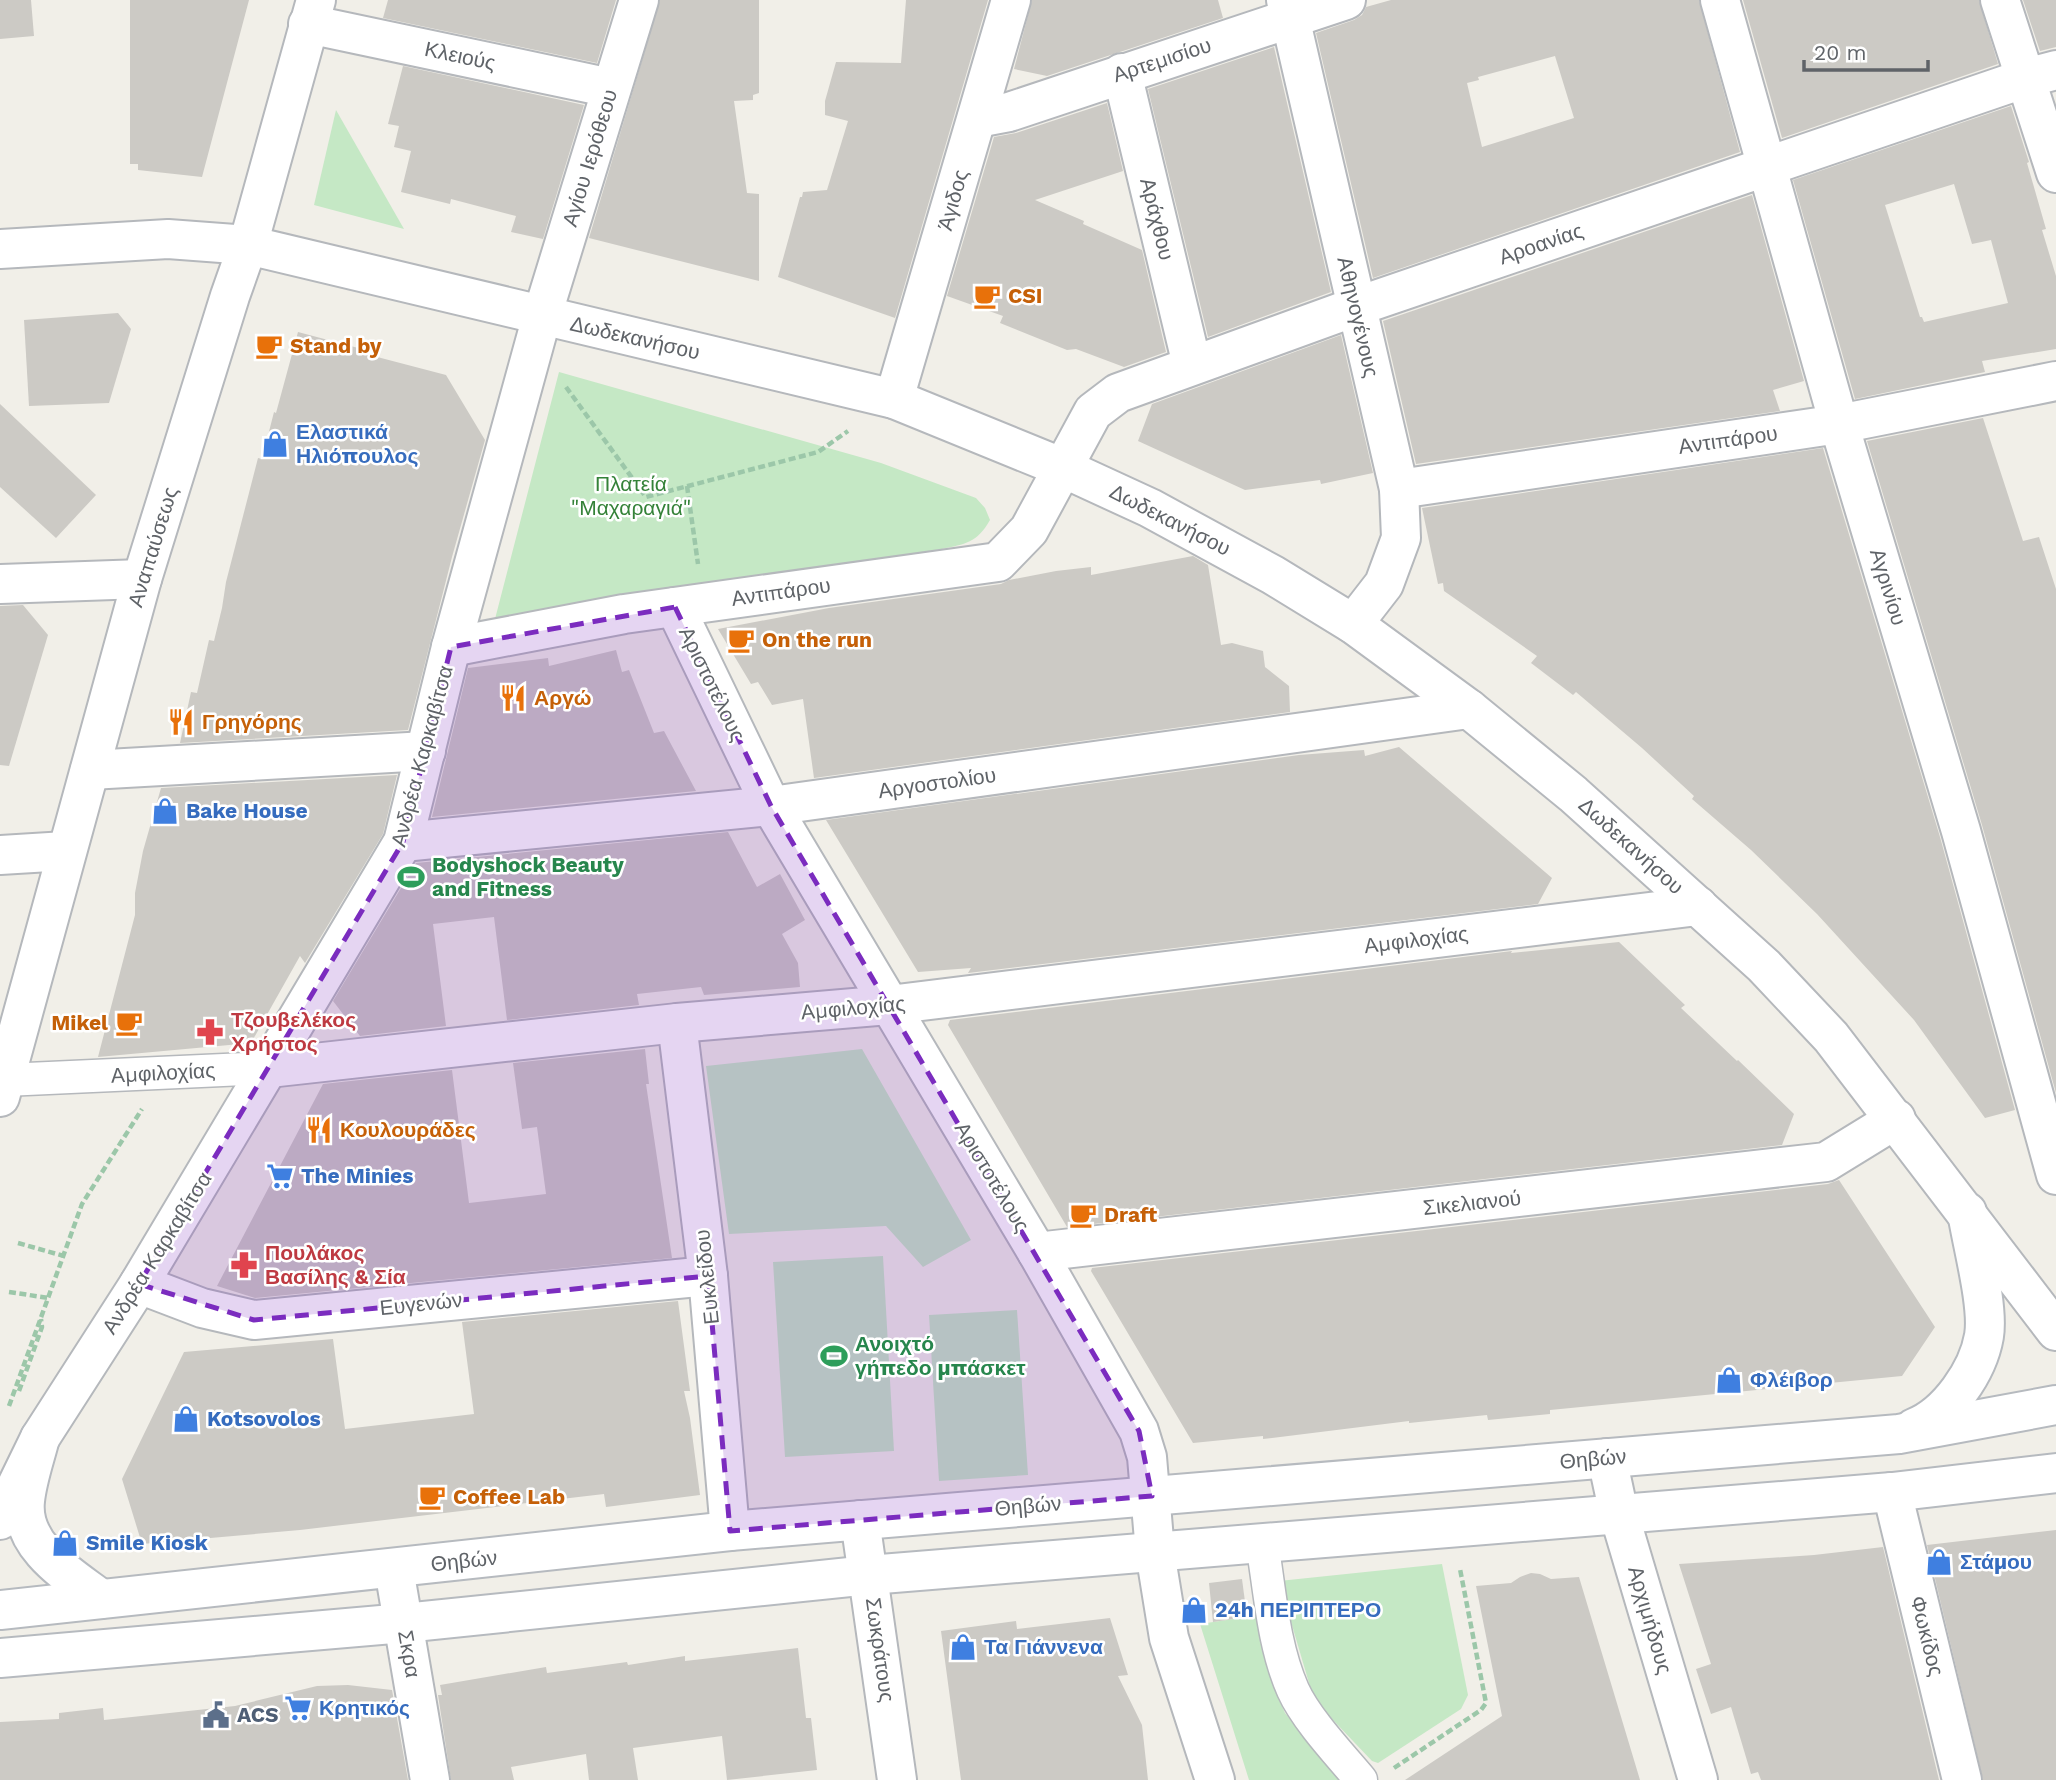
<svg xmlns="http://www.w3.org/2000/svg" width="2056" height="1780" font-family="'Work Sans',sans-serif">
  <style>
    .green { fill: #c5e8c5 }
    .building { fill: #cccac5; fill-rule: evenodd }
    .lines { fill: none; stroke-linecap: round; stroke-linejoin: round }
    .pedestrian-casing { stroke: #b5b8bc; stroke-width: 35 }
    .minor-casing { stroke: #b5b8bc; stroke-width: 42 }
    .tertiary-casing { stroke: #b5b8bc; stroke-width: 42 }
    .secondary-casing { stroke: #b6babf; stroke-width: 42 }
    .path { stroke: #9cc7a9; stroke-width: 4.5; stroke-dasharray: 7 3.5; stroke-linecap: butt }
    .pedestrian { stroke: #fff; stroke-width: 32 }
    .minor { stroke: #fff; stroke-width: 38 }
    .tertiary { stroke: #fff; stroke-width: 38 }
    .secondary { stroke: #fff; stroke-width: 38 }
    .marked { fill: #7b2cbf; fill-opacity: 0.2; stroke: #7b2cbf; stroke-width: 5; stroke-dasharray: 14 9; stroke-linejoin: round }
    .labels { text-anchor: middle; stroke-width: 5; stroke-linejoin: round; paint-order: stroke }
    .street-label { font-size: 21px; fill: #5f6368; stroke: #fff }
    .food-label { font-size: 21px; font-weight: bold; fill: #c56008; stroke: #fff; text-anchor: start }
    .shop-label { font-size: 21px; font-weight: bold; fill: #366cbe; stroke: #fff; text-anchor: start }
    .park-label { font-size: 21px; fill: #348238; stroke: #fff }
    .leisure-label { font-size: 21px; font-weight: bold; fill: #27864d; stroke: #fff; text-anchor: start }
    .health-label { font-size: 21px; font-weight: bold; fill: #be3a42; stroke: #fff; text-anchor: start }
    .service-label { font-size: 21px; font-weight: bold; fill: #4e5e75; stroke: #fff; text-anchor: start }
  </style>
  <rect width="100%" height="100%" fill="#f1efe8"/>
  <g class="green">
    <path d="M336,110l68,119 -90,-24z"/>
    <path d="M559,372l322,91 95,35 9,10 5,12c-13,23 -25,24 -48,29l-447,70z"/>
    <path d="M862,1049l109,191 -48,27 -37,-41 -157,8 -23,-168z"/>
    <path d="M883,1256l11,195 -109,6 -12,-195z"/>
    <path d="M1017,1310l11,165 -89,6 -10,-166z"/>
    <path d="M1442,1564l26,131 -7,14 -83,54 -6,-2 -58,-61 -35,-119z"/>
    <path d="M1260,1615l13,71 12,27 54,67h-90l-49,-156z"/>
  </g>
  <g class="building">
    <path d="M0,0h31l3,36 -34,3z"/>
    <path d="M130,0h119l-47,177 -64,-7v-6h-8z"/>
    <path d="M388,0h228l-19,63 -214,-45z"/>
    <path d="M660,0h99v93l-6,2v5l-19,1 13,92 12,1v87l-170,-43z"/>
    <path d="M906,0h82l-93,318 -117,-41 22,-80h2l1,-5 24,-2 21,-69 -23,-6v-14l11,-39 65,1z"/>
    <path d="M1032,0h186l5,18 -176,58 -33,-7z"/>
    <path d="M1391,0h308l41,152 -367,126 -57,-245 38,-13 8,-5 4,-8zM1555,56l19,62 -92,29 -15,-64 12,-3 -1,-3z"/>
    <path d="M1743,0h236l19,64 -216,74z"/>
    <path d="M2023,0h33v47l-16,4z"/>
    <path d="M1274,47l57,245 -123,45 -60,-248z"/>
    <path d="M403,66l181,39 -41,134 -32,-7 5,-16 -65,-17 -1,5 -49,-12 10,-41 -17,-4 5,-21 -11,-2z"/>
    <path d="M1107,103l16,68 -88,29 49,21 -1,3 59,26 24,102 -42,15 -48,-18 -9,1 -67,-27 3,-7 -56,-20 47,-159 22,-4z"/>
    <path d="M2011,106l18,56 -2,1 19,66 -4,1 14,46v73l-74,12 3,11 -130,27 -62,-219zM1954,184l18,60 19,-4 17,63 -84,19 -2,-5h-2l-35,-112z"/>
    <path d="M1752,195l52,186 -31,9 7,21 -364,53 -33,-143z"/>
    <path d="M118,313l13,16 -22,74 -80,3 -5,-86z"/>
    <path d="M298,332l64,17v4l84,22 39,65 -33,117 -44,173 -228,13 11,-51 6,1 12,-53 5,1 8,-33 4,-26 32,-124 4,1 12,-47 2,1z"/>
    <path d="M1341,335l32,138 -52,11 -1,-4 -75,10 -107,-49 14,-37z"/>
    <path d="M0,404l96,91 -40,43 -56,-51z"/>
    <path d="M1983,418l40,123 16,-4 17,52v504l-74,-268 -115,-384z"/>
    <path d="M1823,448l117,389 75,273 -30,8 -71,-98 -97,-106 -66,-64 -59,-51 2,-3 -52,-48 -66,-56 -3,3 -42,-32 6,-7 -93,-65 -1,-8 -5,1 -16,-76z"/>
    <path d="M1193,556l15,9 13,80 11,-2 31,8 2,16 24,19 1,26 -476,66 -11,-79 -31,6 -14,-23 -7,2 -33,-55 111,-21 172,-24 8,-4 47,-9 35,-4v8z"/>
    <path d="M23,605l25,30 -39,131 -9,-1v-159z"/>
    <path d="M616,650l6,22 7,-2 25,63 10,-2 32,60 -264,26 36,-149 80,-10 1,8z"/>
    <path d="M1399,747l153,131 -14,26 -570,69 3,-5 -53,4 -92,-152 473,-65 65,-5 1,6z"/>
    <path d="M397,775l-14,59 -78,129 -5,-7 -49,87 -153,14 37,-142v-22l8,-42 18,-63z"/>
    <path d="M728,832l29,55 23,-13 25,46 -23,14 16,29 2,24 -96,8 -3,-8 -64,7 2,11 -132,15 -13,-103 -61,7 13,102 -86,10 -27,-35 83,-138z"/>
    <path d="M1619,942l66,63 -4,3 56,53 1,-1 56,54 -12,31 -715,82 -119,-202 2,-5 562,-69 -1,2z"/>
    <path d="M645,1049l4,35h-3l26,174 -417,40 -38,-12 106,-202 129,-14 17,133 77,-9 -9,-67 -15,2 -9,-66z"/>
    <path d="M1839,1180l96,147 -33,49 -352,34v4l-62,6 -1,-5 -78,8v-2l-146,18v-3l-70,7 -102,-172 1,-3 736,-84z"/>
    <path d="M678,1301l12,90h-6l6,27 10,77 -94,12 -2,-13 -304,36 -158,14 -20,-65 62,-127 149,-13 12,90 129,-15 -12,-92z"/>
    <path d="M2056,1530v250h-73l-56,-235z"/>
    <path d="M1883,1547l56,233h-178l-3,-8 -7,2 -20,-67 -20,7 -15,-45 15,-5 -32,-100 135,-9z"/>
    <path d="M1531,1573l9,1 11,5 28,-2 61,203h-235l97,-64 -26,-130 35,-3 9,-6z"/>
    <path d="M1242,1579l5,38 -34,5 -4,-39z"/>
    <path d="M1110,1618l18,57 -10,1 24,49 6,55h-187l-20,-149 75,-10 1,8z"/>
    <path d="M798,1648l8,70h5l6,52 -90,10 -5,-44 -89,12 5,32h-49l-3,-26 -75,13 3,13h-63l-13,-85h4l-2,-10 106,-18 1,6 80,-11 1,3 57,-9v5z"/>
    <path d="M348,1685l44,5 16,90h-408v-58l59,-3v-6l44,-5 1,12 131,-14 82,-20z"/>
  </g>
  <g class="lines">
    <defs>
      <g id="pedestrian">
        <path d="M5,1080l264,-12"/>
        <path d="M1262,1543c8,48 11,102 31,147 13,29 47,65 68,90"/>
      </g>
      <g id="minor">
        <path d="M1286,0l113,489 2,49 -17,46 -31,40"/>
        <path d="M1720,0l119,424 122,407 95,344"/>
        <path d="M2000,0l56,173"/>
        <path d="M308,24l303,64"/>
        <path d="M1122,73l70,292"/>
        <path d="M977,118l32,-6 337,-112"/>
        <path d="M894,399l117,-399"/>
        <path d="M1399,489l440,-65 217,-43"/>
        <path d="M0,584l142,-5"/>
        <path d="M675,607l96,199 266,446 102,179 8,26 8,95 14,86 46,142"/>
        <path d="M451,647l173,-33 374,-52 31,-32 64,-118 25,-19 237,-86 671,-229 30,-8"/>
        <path d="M90,770l336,-19"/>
        <path d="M403,842l368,-36 698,-97"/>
        <path d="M0,855l66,-4"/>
        <path d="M677,1023l31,253 22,255"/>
        <path d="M269,1068l408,-45 212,-18 809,-99"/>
        <path d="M1037,1252l789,-90 70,-43"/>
        <path d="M139,1284l63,24 52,12 454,-44"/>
        <path d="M1607,1458l12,56 79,266"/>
        <path d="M1892,1492l70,288"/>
        <path d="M0,1520l40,-82 99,-154 264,-442 48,-195 91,-331 97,-316"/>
        <path d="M860,1520l37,260"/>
        <path d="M394,1569l36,211"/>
      </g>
      <g id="tertiary">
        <path d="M0,249l168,-10 80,6 646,154 167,68 89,41 123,67 80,49 116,85 104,85 191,172 67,71 225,294"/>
        <path d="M0,1097l142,-518 88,-283 18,-51 68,-245"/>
      </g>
      <g id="secondary">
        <path d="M1914,1428c34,-13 64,-57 70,-92 5,-30 -12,-92 -17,-124"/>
        <path d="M40,1438c-5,20 -13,42 -15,63 -5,46 44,74 76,98"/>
        <path d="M0,1610l730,-79 1169,-97 157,-29"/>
        <path d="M0,1658l404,-35 465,-48 1023,-83 164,-19"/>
      </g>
    </defs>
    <use href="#pedestrian" class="pedestrian-casing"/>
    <use href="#minor" class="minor-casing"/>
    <use href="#tertiary" class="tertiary-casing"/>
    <use href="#secondary" class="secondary-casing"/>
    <g class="path">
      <path d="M566,387l80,110 172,-45 30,-21"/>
      <path d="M687,486l11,78"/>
      <path d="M18,1243l46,13"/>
      <path d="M9,1292l40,6"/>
      <path d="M19,1391l23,-64 -1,-8"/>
      <path d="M9,1406l73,-202 60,-95"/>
      <path d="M1394,1768l87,-58 5,-7 -26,-134"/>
    </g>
    <use href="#pedestrian" class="pedestrian"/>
    <use href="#minor" class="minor"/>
    <use href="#tertiary" class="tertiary"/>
    <use href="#secondary" class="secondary"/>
  </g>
  <path class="marked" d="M675,607l96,199 368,625 13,65 -422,35 -22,-255 -454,44 -115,-36 264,-442 48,-195z"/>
  <defs>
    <symbol id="cafe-bare" viewBox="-9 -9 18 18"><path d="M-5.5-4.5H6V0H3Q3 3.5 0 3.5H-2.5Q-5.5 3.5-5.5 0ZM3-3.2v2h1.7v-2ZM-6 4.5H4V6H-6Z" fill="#e8710a" stroke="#fff" stroke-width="2.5" paint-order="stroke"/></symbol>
    <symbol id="shop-bare" viewBox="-9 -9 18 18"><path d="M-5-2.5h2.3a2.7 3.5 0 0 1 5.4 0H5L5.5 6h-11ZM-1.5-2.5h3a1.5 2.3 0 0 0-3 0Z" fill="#3f7fe0" stroke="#fff" stroke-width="2.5" paint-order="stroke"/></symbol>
    <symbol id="restaurant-bare" viewBox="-9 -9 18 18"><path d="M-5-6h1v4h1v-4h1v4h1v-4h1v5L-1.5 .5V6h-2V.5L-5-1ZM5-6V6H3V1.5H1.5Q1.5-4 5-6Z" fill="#e8710a" stroke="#fff" stroke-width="2.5" paint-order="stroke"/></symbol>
    <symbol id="stadium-bare" viewBox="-9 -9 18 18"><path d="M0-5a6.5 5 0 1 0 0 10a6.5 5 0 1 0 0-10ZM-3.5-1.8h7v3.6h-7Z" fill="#2e9e5b" stroke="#fff" stroke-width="2.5" paint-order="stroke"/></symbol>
    <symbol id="pharmacy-bare" viewBox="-9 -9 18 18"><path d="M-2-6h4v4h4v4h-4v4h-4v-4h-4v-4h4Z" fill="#e0444e" stroke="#fff" stroke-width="2.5" paint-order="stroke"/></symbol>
    <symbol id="supermarket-bare" viewBox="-9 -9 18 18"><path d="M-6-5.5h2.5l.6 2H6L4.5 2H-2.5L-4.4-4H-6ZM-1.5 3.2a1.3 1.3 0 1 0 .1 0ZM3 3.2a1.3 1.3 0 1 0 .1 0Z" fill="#3f7fe0" stroke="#fff" stroke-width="2.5" paint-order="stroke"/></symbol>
    <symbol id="civic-bare" viewBox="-9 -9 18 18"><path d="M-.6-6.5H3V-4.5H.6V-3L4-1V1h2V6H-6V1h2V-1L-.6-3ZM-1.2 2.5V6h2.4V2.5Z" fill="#5c6f8a" stroke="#fff" stroke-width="2.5" paint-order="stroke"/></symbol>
  </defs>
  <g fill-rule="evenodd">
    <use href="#cafe-bare" x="968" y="277" width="38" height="38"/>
    <use href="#cafe-bare" x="250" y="327" width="38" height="38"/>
    <use href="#shop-bare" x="256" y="425" width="38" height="38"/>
    <use href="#cafe-bare" x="722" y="621" width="38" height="38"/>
    <use href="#restaurant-bare" x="494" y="679" width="38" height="38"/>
    <use href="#restaurant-bare" x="162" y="703" width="38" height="38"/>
    <use href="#shop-bare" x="146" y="792" width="38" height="38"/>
    <use href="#stadium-bare" x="392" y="858" width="38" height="38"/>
    <use href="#cafe-bare" x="110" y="1004" width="38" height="38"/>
    <use href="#pharmacy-bare" x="191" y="1013" width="38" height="38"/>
    <use href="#restaurant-bare" x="300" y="1111" width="38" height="38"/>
    <use href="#supermarket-bare" x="261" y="1157" width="38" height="38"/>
    <use href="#cafe-bare" x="1064" y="1196" width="38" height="38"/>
    <use href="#pharmacy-bare" x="225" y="1246" width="38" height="38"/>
    <use href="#stadium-bare" x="815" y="1337" width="38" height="38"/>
    <use href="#shop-bare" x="1710" y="1361" width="38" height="38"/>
    <use href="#shop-bare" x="167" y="1400" width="38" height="38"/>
    <use href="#cafe-bare" x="413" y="1478" width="38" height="38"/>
    <use href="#shop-bare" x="46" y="1524" width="38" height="38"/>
    <use href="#shop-bare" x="1920" y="1543" width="38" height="38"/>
    <use href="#shop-bare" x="1175" y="1591" width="38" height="38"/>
    <use href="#shop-bare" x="944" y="1628" width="38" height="38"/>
    <use href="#supermarket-bare" x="279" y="1689" width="38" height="38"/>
    <use href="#civic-bare" x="197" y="1696" width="38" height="38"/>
  </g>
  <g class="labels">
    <g class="street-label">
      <text transform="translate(460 56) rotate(12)" y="7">Κλειούς</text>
      <text transform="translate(1162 60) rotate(-18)" y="7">Αρτεμισίου</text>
      <text transform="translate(590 158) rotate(-73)" y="7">Αγίου Ιερόθεου</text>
      <text transform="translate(953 200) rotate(-74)" y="7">Άγιδος</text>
      <text transform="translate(1157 219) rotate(76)" y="7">Αράχθου</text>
      <text transform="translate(1541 244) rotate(-19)" y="7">Αροανίας</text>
      <text transform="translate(1358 317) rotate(77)" y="7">Αθηνογένους</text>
      <text transform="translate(635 338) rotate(13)" y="7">Δωδεκανήσου</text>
      <text transform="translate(1728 440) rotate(-8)" y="7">Αντιπάρου</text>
      <text transform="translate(1170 520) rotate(27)" y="7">Δωδεκανήσου</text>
      <text transform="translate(153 547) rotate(-73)" y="7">Αναπαύσεως</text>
      <text transform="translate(1888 587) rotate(73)" y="7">Αγρινίου</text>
      <text transform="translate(781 592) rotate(-8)" y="7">Αντιπάρου</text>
      <text transform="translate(712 684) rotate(64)" y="7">Αριστοτέλους</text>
      <text transform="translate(422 756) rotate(-75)" y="7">Ανδρέα Καρκαβίτσα</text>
      <text transform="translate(937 783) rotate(-8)" y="7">Αργοστολίου</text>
      <text transform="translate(1631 846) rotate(42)" y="7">Δωδεκανήσου</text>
      <text transform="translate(1416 940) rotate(-7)" y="7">Αμφιλοχίας</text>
      <text transform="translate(853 1008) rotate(-5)" y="7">Αμφιλοχίας</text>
      <text transform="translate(163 1073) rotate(-3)" y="7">Αμφιλοχίας</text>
      <text transform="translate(992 1177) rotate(59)" y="7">Αριστοτέλους</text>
      <text transform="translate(1472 1203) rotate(-6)" y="7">Σικελιανού</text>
      <text transform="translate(157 1253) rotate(-58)" y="7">Ανδρέα Καρκαβίτσα</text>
      <text transform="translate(707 1277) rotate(-96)" y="7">Ευκλείδου</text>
      <text transform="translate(421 1304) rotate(-6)" y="7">Ευγενών</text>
      <text transform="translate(1593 1459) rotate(-5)" y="7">Θηβών</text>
      <text transform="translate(1028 1506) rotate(-5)" y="7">Θηβών</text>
      <text transform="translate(464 1561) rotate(-6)" y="7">Θηβών</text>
      <text transform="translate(1650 1620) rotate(74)" y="7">Αρχιμήδους</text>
      <text transform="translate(1927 1636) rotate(76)" y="7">Φωκίδος</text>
      <text transform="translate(880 1650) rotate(82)" y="7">Σωκράτους</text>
      <text transform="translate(409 1654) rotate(80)" y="7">Σκρα</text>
    </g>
    <g class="food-label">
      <text x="1008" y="303">CSI</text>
      <text x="290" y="353">Stand by</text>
      <text x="762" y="647">On the run</text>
      <text x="534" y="705">Αργώ</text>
      <text x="202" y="729">Γρηγόρης</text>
      <text x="108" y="1030" text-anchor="end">Mikel</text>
      <text x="340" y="1137">Κουλουράδες</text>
      <text x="1104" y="1222">Draft</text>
      <text x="453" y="1504">Coffee Lab</text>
    </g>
    <g class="shop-label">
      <text x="296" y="439">Ελαστικά<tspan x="296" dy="24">Ηλιόπουλος</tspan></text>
      <text x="186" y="818">Bake House</text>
      <text x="301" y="1183">The Minies</text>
      <text x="1750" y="1387">Φλέιβορ</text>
      <text x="207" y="1426">Kotsovolos</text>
      <text x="86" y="1550">Smile Kiosk</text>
      <text x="1960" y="1569">Στάμου</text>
      <text x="1215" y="1617">24h ΠΕΡΙΠΤΕΡΟ</text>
      <text x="984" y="1654">Τα Γιάννενα</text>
      <text x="319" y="1715">Κρητικός</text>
    </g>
    <g class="park-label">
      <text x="631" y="491">Πλατεία<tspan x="631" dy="24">"Μαχαραγιά"</tspan></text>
    </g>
    <g class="leisure-label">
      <text x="432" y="872">Bodyshock Beauty<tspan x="432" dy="24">and Fitness</tspan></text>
      <text x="855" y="1351">Ανοιχτό<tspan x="855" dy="24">γήπεδο μπάσκετ</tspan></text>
    </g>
    <g class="health-label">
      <text x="231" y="1027">Τζουβελέκος<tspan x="231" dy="24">Χρήστος</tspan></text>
      <text x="265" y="1260">Πουλάκος<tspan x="265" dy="24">Βασίλης &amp; Σία</tspan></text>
    </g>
    <g class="service-label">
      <text x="237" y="1722">ACS</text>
    </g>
  </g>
  <path d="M1804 60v10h124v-10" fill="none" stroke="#5f6368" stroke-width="3.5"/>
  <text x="1814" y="60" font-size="21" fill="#5f6368" stroke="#ffffff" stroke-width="5" paint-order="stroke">20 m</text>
</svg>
